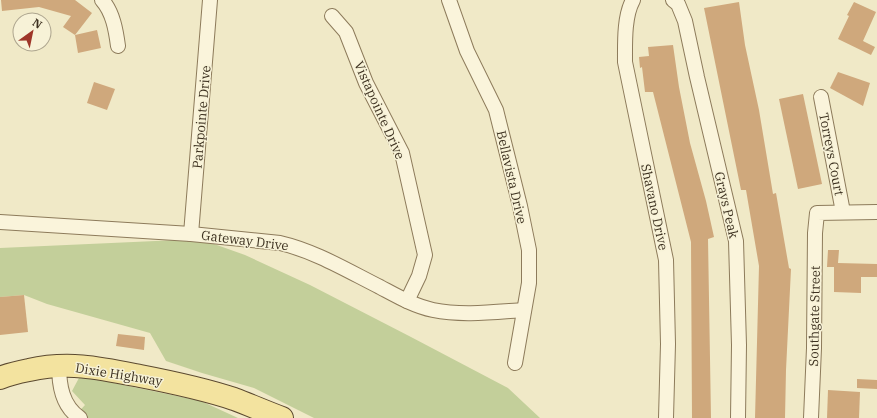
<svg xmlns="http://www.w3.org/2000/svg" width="877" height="418" font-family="'IBM Plex Serif',serif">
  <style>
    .green { fill: #c3cf9a }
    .building { fill: #cfa87c }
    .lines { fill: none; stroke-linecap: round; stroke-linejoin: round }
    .minor-casing { stroke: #8d7b5b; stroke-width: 16 }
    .primary-casing { stroke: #5b492f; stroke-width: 24 }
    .minor { stroke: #faf4db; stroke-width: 14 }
    .primary { stroke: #f3e39f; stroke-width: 22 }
    .labels { text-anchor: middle; stroke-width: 3; stroke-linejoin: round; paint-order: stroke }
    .street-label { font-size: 13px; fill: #3d3120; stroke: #f7f2d7 }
  </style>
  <rect width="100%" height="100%" fill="#f0e9c7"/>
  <g class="green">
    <path d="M200,239l45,16 65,30 101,52 97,51 32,30h-226l-60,-30 -52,-15 -36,-12 -16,-28 -103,-29 -23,-9 -24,2v-49z"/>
    <path d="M80,376l121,25 37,17h-165l12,-13 -13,-14z"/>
  </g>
  <g class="building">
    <path d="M1,0h74l17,13 -17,22 22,-5 4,18 -23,5 -3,-18 -12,-8 8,-11 -32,-9 -37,4z"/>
    <path d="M739,2l6,43 14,65 14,84 3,-1 13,75 2,1 -5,101 -1,48h-30l4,-152 -13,-76h-5l-37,-182z"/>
    <path d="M854,2l22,10 -13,29 12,6 -4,8 -33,-16 11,-23 -2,-1z"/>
    <path d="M673,45l6,42 11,56 16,58 8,36 -6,2 3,179h-19l-1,-176 -38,-150h-8l-3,-25 -2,1 -1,-11 10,-1 -1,-9z"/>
    <path d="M838,72l32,11 -7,23 -33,-18z"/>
    <path d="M94,82l21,7 -8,21 -20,-7z"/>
    <path d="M803,94l19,90 -24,5 -19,-90z"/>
    <path d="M828,250h11l-1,13 39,1v13h-16v16l-27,-1v-25h-7z"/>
    <path d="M24,295l4,37 -28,3v-38z"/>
    <path d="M118,334l27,3 -1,13 -28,-4z"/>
    <path d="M857,379l20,1v9l-20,-1z"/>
    <path d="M828,390l32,2 -1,26h-32z"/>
  </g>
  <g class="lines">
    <defs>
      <g id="minor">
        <path d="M102,0c11,12 14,31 16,46"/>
        <path d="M449,0l18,51 29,59 24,96 9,44v33l-14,80"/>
        <path d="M633,0c-9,16 -8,43 -8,62l41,198 2,84 -2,74"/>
        <path d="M673,0l5,4 7,17 12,56 39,164 3,104 -1,73"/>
        <path d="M332,16l14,16 20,51 36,70 23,102 -6,21 -12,25"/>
        <path d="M821,97l22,115"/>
        <path d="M0,222l191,12 89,9c35,8 68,28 100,44 17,9 34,19 53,23 29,6 61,2 91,0"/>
        <path d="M191,234l19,-234"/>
        <path d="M59,365c0,20 3,41 21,53"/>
        <path d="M811,418l3,-70 1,-115 2,-20 60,-1"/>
      </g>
      <path id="primary" d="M0,378c9,-4 19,-6 29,-8 40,-9 71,-2 111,6 31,6 64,13 94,23 16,6 32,13 48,19"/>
    </defs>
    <use href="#minor" class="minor-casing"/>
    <use href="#primary" class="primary-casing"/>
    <use href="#minor" class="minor"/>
    <use href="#primary" class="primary"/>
  </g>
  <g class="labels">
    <g class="street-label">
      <text transform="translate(380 110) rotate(66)" y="5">Vistapointe Drive</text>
      <text transform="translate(201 117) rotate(-85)" y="5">Parkpointe Drive</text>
      <text transform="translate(832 154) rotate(79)" y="5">Torreys Court</text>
      <text transform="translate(512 177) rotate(77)" y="5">Bellavista Drive</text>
      <text transform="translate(727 205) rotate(77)" y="5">Grays Peak</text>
      <text transform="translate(655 207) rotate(78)" y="5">Shavano Drive</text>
      <text transform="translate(245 240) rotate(7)" y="5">Gateway Drive</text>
      <text transform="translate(814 316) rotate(-89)" y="5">Southgate Street</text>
      <text transform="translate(119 374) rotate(9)" y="5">Dixie Highway</text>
    </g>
  </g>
  <g transform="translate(32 32) rotate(33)"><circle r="19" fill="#f7f2d7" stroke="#ada58e"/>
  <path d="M0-3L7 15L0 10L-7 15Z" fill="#9e3629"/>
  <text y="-6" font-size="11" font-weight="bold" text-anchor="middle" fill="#3d3120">N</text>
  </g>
</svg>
